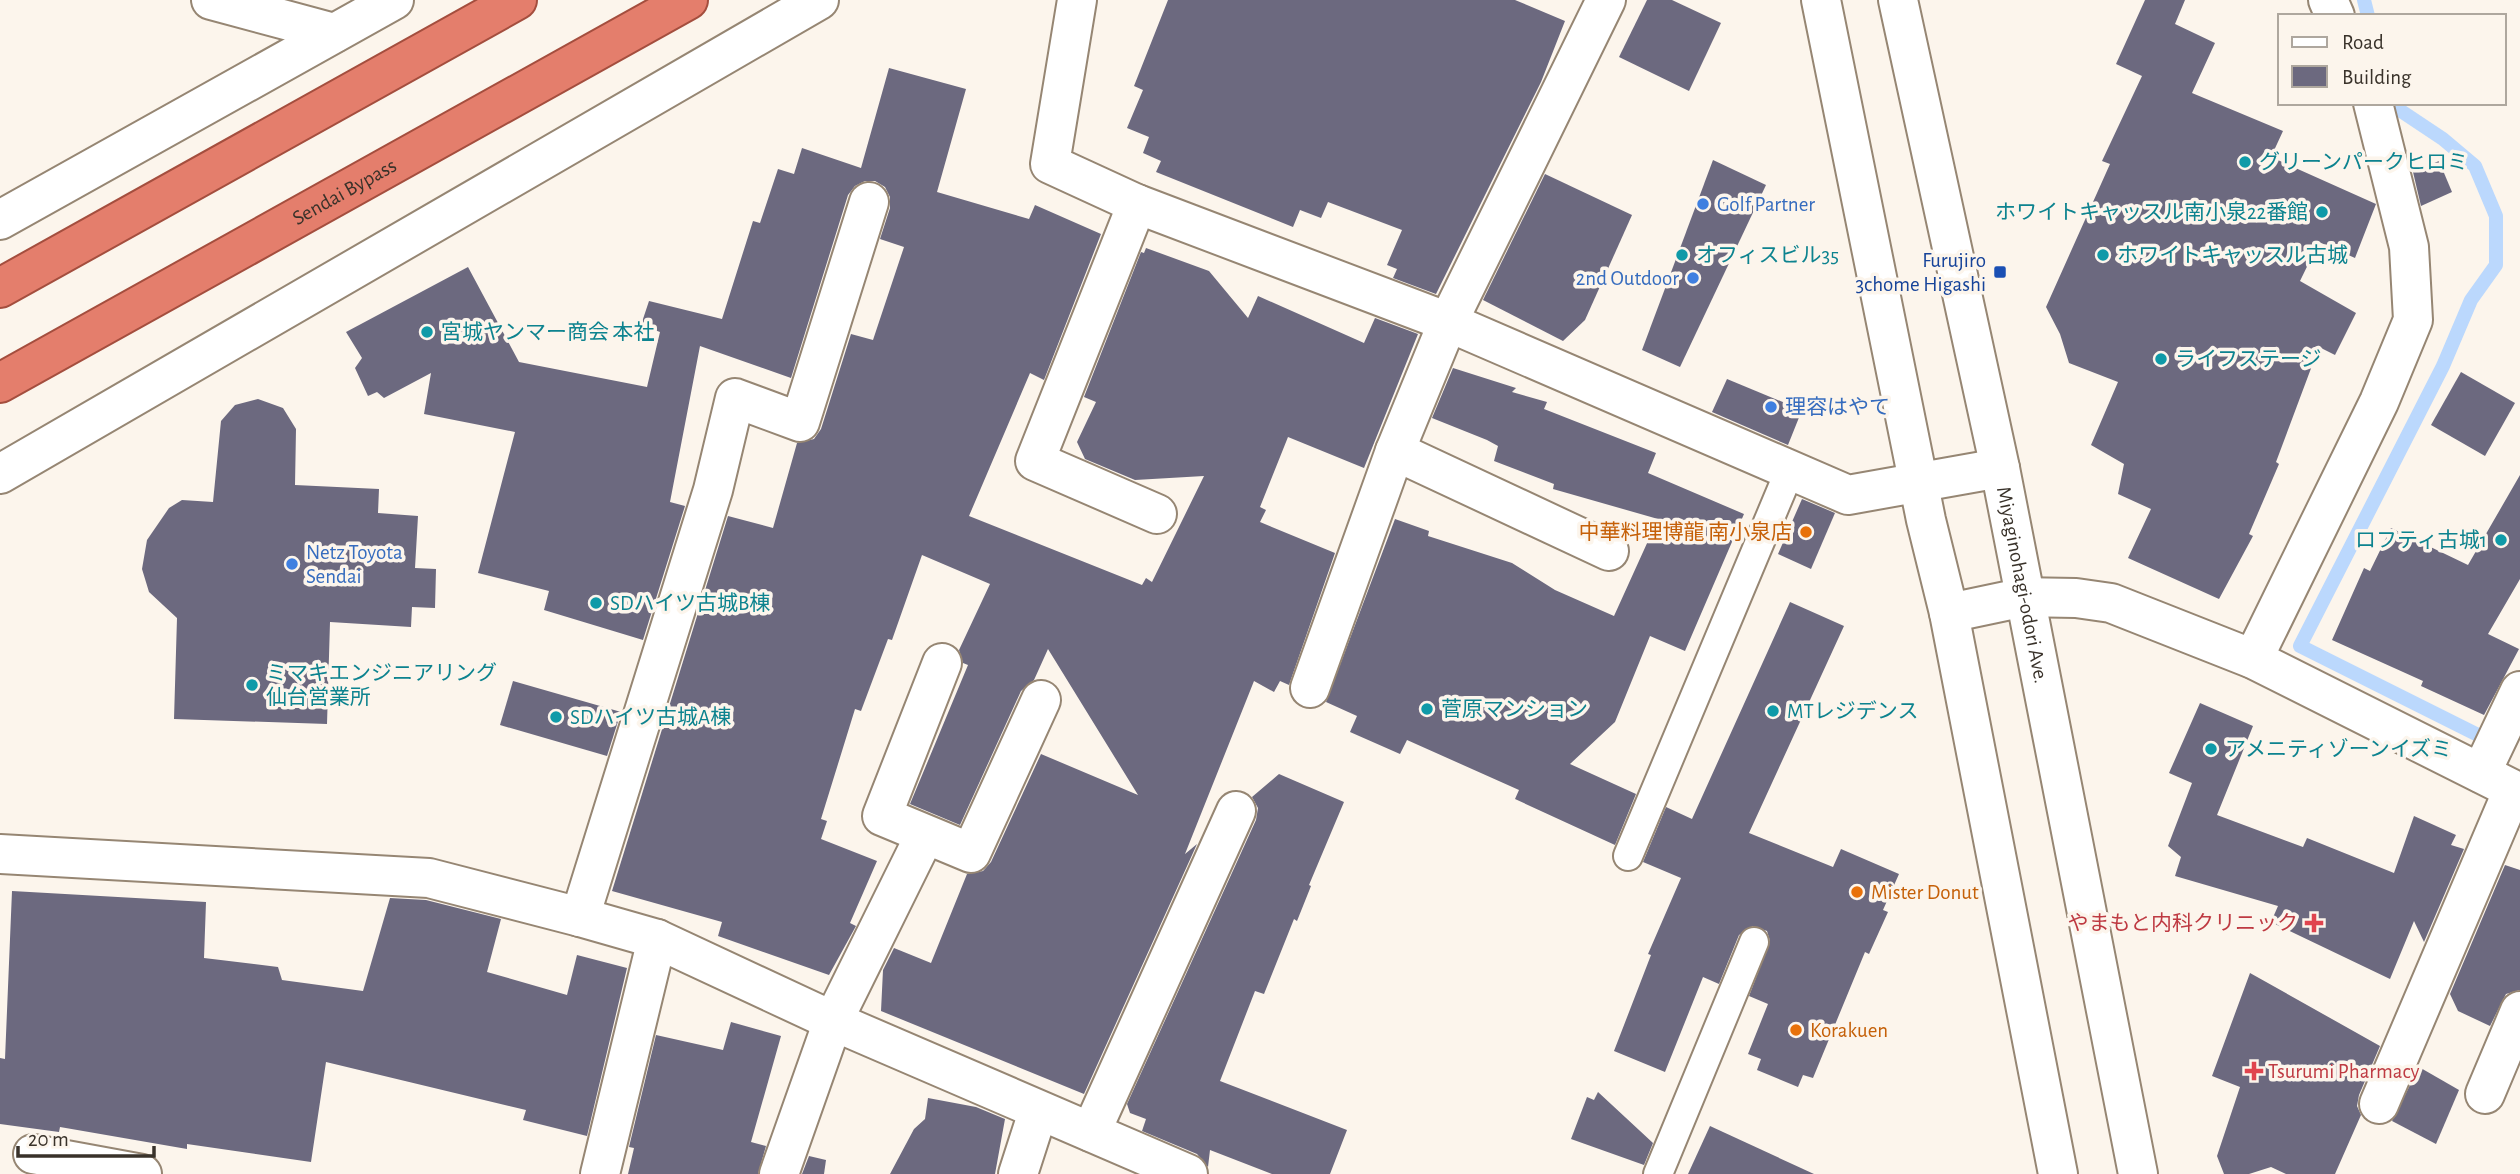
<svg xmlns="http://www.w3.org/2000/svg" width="2520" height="1174" font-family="'Alegreya Sans','Noto Sans JP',sans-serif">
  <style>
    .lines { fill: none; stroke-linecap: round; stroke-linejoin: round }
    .stream { stroke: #bbd8fd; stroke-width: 14 }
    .building { fill: #6c697f }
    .service-casing { stroke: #968673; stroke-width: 32 }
    .minor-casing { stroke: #968673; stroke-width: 42 }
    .tertiary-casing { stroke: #968673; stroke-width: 42 }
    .trunk-casing { stroke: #a44e3e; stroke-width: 42 }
    .service { stroke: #fff; stroke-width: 28 }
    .minor { stroke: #fff; stroke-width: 38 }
    .tertiary { stroke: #fff; stroke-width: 38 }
    .trunk { stroke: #e47e6c; stroke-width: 38 }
    .culture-dot { fill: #0f9aa8; stroke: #fcf5ec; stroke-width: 2.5 }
    .shop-dot { fill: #3f7fe0; stroke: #fcf5ec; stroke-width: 2.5 }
    .transit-dot { fill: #1a4fb4; stroke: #fcf5ec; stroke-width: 2.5 }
    .food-dot { fill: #e8710a; stroke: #fcf5ec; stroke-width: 2.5 }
    .health-dot { fill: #e0444e; stroke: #fcf5ec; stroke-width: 2.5 }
    .labels { text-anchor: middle; stroke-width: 7; stroke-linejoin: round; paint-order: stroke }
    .culture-label { font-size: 21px; fill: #0d838f; stroke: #fcf5ec; text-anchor: start }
    .street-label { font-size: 21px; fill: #39322a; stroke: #fcf5ec }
    .shop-label { font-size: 21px; fill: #366cbe; stroke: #fcf5ec; text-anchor: start }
    .transit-label { font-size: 21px; fill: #164399; stroke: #fcf5ec; text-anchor: end }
    .food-label { font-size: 21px; fill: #c56008; stroke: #fcf5ec; text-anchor: start }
    .health-label { font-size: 21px; fill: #be3a42; stroke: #fcf5ec; text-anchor: end }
  </style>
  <rect width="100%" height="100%" fill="#fcf5ec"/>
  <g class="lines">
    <g class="stream">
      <path d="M2364,0l4,16"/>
      <path d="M2389,103l54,36 32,27 21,50v49l-25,35 -28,66 -143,280 184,92"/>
    </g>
  </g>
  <g class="building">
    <path d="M1168,0h347l50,21 -24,61 -105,212 -43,-16 4,-9 -10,-4 15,-35 -74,-28 -7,16 -21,-8 -7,17 -137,-55 5,-11 -18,-8 6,-16 -22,-9 16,-38 -9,-4z"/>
    <path d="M1647,0h25l49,23 -32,68 -70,-34z"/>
    <path d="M2145,0h40l-10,24 40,19 -23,50 91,38 -12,26 105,47 -21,54 -36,-16 -19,39 56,32 -21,42 -16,-8 -43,115 3,2 -30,70 4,2 -34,63 -91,-41 23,-49 -33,-15 6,-30 -33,-19 27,-63 -49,-19 -9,-29 -14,-27 64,-143 -8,-3 40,-85 -26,-12z"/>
    <path d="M889,68l77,21 -29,103 92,27 6,-14 66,29 -57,146 -14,-7 -61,143 173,69 4,-7 6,4 52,-106 -69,4 -50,-21 -8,-17 19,-40 -12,-5 57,-145 3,1 2,-5 63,23 39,47 10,-22 106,47 11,-25 43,16 -54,134 -76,-31 -28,70 6,3 -6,12 75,31 -46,132 -9,-4 -6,11 -20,-11 -69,173 12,-10 -113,250 -203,-83 2,-41 11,-22 37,15 36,-89 16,-3 8,-9 50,-108 97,41 -90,-146 -14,31 -13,11 -61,134 -50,-21 58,-139 -5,-2 -4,-13 31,-66 -68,-29 -30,85 -4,-1 -27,72 -6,-2 -34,110 6,2 -6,18 56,22 -27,62 6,3 -27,49 -111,-39 4,-14 -110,-31 116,-375 45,12 24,-85 17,-4 7,-10 30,-95 22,6 31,-93 -24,-8 10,-31v-11l-5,-10 -10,-6h-10l-10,5 -7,9 -57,183 -91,-32 -30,156 15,4 -42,134 -99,-30 5,-19 -71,-18 37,-141 -91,-18 7,-41 -47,25 -7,-6 -9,4 -13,-28 7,-10 -16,-26 122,-65 51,95 128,25 13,-55 -19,-7 8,-24 73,18 31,-98 7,2 18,-54 16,5 8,-26 59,20z"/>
    <path d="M1713,160l53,25 -86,182 -38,-17z"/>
    <path d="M2439,161l13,31 -31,14 -8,-34z"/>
    <path d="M1545,174l87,41 -47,105 -22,21 -80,-41z"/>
    <path d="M1453,368l63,20 -4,4 35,10 -3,7 112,44 -8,20 96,41 -59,137 -35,-15 -35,86 -45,42 66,30 -21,51 -100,-46 4,-9 -112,-50 -7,14 -50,-22 7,-16 -31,-14 69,-183 34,12 -1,5 84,27 43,27 59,26 44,-97 -105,-30 1,-5 -60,-23 4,-15 -11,-6 -55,-22z"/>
    <path d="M2461,372l54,31 -30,53 -54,-31z"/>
    <path d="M1727,379l75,31 -14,35 -76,-33z"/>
    <path d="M258,399l25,9 13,21 -1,56 84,4 -1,24 40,3 -3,52 21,1 -1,39 -23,-1 -1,20 -81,-5 -3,102 -153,-5 3,-101 -28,-26 -7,-23 5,-29 22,-32 13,-8 31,2 8,-81 14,-16z"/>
    <path d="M2520,475v104l-32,55 31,15 -35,66 -63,-29 2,-5 -91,-41 32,-72 6,3 21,-43 77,37z"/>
    <path d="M1802,499l33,14 -24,56 -33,-15z"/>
    <path d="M1790,602l54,24 -95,207 84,34 8,-18 58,25 -16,36 5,2 -19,42 -4,-2 -52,126 -10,-3 -5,12 -41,-17 4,-11 -13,-5 20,-50 -19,-8 21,-55 -3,-10 -14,-5 -14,9 -20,49 -16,-7 -38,95 -51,-21 37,-96 -3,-1 33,-76 -38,-16 23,-55 26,12z"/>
    <path d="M513,681l108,31 -14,44 -107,-31z"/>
    <path d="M2200,703l53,23 -36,89 86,32 4,-9 87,35 20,-57 42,19 -5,10 13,4 -40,93 -10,-21 -24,58 -119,-57 7,-16 -103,-30 6,-19 -13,-11 24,-63 -23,-10z"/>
    <path d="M1279,774l65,28 -35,83 2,1 -14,35 -3,-2 -30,75 -9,-3 -35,90 127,49 -17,44h-58l-62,-24 -2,17 -11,-13 -55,-23 4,-12 -16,-6 -3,-9 129,-284 2,-12 -6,-11z"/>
    <path d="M2505,865l15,5v120l-14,4 -16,32 -32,-15 -8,-17z"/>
    <path d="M12,891l194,11 -2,56 74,9 4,13 81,11 27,-93 36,2 75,19 -14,53 80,23 10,-40 50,13 -40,168 -64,-16 3,-10 -200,-48 -15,100 -124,-18v5l-127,-22 -1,5 -59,-8v-66l5,1z"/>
    <path d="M2250,973l130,73 -21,49 -2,11 4,9 -26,59h-49l-15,-7 -22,7h-25l-7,-18 23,-69 -28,-11z"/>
    <path d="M731,1022l50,14 -30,106 15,4 -8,28h-130l6,-26 -5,-1 27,-112 67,15z"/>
    <path d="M2419,1067l40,23 -23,54 -44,-23z"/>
    <path d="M1598,1092l55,51 -9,22 -73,-26 16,-42 7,3z"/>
    <path d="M928,1098l48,9 29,12 -10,55h-105l24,-45 11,-10z"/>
    <path d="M1710,1126l104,48h-126z"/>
    <path d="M809,1156l17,4 -2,14h-22z"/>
  </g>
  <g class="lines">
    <defs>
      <g id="service">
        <path d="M1628,856l162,-386"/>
        <path d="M1658,1174l96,-232"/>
      </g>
      <g id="minor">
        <path d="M211,0l123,33"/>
        <path d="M1077,0l-27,164 87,40 311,118 400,173 152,-27"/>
        <path d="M2328,0l7,16"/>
        <path d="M1137,204l-102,257 122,53"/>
        <path d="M0,220l394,-220"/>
        <path d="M1395,451l214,100"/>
        <path d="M0,474l819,-474"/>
        <path d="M1949,613l76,-16 51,1 35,5 142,56 267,134"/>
        <path d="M2253,659l126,-257 34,-82 -4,-73 -36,-144"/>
        <path d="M942,663l-60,153 89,37 70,-153"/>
        <path d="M1310,688l85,-237 53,-129 158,-322"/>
        <path d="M2481,773l39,-82"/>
        <path d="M0,854l429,24 151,39 77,22 176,82 355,153"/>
        <path d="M580,917l133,-427 22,-92 65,24 69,-220"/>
        <path d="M2485,1094l35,-83"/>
        <path d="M2379,1104l134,-314"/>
        <path d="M1091,1132l145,-321"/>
        <path d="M33,1154l109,20"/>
        <path d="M600,1174l57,-235"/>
        <path d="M779,1174l54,-153 92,-186"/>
        <path d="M1018,1174l20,-62"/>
      </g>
      <g id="tertiary">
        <path d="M1821,0l105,520 23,93 109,561"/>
        <path id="s1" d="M1898,0l102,468 138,706"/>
      </g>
      <g id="trunk">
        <path d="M0,288l517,-288"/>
        <path id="s2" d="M0,383l688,-383"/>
      </g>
    </defs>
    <use href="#service" class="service-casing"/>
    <use href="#minor" class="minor-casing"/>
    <use href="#tertiary" class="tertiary-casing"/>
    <use href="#trunk" class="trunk-casing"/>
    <use href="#service" class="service"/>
    <use href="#minor" class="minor"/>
    <use href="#tertiary" class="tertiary"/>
    <use href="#trunk" class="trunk"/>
  </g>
  <g class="culture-dot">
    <circle cx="2245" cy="162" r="7"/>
    <circle cx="2322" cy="212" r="7"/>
    <circle cx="1682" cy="255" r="7"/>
    <circle cx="2103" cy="255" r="7"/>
    <circle cx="427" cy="332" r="7"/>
    <circle cx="2161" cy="359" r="7"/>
    <circle cx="2501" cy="540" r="7"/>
    <circle cx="596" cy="603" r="7"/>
    <circle cx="252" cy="685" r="7"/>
    <circle cx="1427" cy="709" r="7"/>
    <circle cx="1773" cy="711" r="7"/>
    <circle cx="556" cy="717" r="7"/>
    <circle cx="2211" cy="749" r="7"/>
  </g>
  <g class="shop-dot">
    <circle cx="1703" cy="204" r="7"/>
    <circle cx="1693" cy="278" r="7"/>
    <circle cx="1771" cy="407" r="7"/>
    <circle cx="292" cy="564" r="7"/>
  </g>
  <rect class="transit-dot" x="1993" y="265" width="14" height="14" rx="3.5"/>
  <g class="food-dot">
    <circle cx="1806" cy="532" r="7"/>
    <circle cx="1857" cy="892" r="7"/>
    <circle cx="1796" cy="1030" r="7"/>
  </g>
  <g class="health-dot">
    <path d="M2310.5 912.5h7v7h7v7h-7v7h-7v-7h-7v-7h7z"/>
    <path d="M2250.5 1060.5h7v7h7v7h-7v7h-7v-7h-7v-7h7z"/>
  </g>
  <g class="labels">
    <g class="culture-label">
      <text x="2259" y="169">グリーンパークヒロミ</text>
      <text x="2308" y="219" text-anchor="end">ホワイトキャッスル南小泉22番館</text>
      <text x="1696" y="262">オフィスビル35</text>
      <text x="2117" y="262">ホワイトキャッスル古城</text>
      <text x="441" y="339">宮城ヤンマー商会 本社</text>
      <text x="2175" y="366">ライフステージ</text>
      <text x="2487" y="547" text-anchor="end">ロフティ古城1</text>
      <text x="610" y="610">SDハイツ古城B棟</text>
      <text x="266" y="680">ミマキエンジニアリング<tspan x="266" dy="24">仙台営業所</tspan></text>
      <text x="1441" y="716">菅原マンション</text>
      <text x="1787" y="718">MTレジデンス</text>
      <text x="570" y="724">SDハイツ古城A棟</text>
      <text x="2225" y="756">アメニティゾーンイズミ</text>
    </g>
    <g class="street-label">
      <text dy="7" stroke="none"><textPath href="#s2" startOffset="394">Sendai Bypass</textPath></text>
      <text dy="7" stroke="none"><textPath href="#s1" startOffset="598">Miyaginohagi-odori Ave.</textPath></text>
    </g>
    <g class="shop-label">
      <text x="1717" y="211">Golf Partner</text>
      <text x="1679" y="285" text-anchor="end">2nd Outdoor</text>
      <text x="1785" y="414">理容はやて</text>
      <text x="306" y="559">Netz Toyota<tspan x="306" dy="24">Sendai</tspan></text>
    </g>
    <g class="transit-label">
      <text x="1986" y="267">Furujiro<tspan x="1986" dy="24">3chome Higashi</tspan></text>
    </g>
    <g class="food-label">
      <text x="1792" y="539" text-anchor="end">中華料理博龍 南小泉店</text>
      <text x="1871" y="899">Mister Donut</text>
      <text x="1810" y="1037">Korakuen</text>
    </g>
    <g class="health-label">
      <text x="2298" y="930">やまもと内科クリニック</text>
      <text x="2268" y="1078" text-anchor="start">Tsurumi Pharmacy</text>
    </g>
  </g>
  <rect x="2278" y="14" width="228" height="91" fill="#fcf5ec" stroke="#aea79e" stroke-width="2"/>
  <rect x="2292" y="37" width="35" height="10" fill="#ffffff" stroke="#aea79e" stroke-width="2"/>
  <text x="2342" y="49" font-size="21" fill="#39322a">Road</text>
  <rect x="2292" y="66" width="35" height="21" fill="#6c697f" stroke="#aea79e" stroke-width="2"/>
  <text x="2342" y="84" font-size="21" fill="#39322a">Building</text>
  <path d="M18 1146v10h136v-10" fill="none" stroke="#39322a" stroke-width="3.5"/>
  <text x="28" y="1146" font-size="21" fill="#39322a" stroke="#fcf5ec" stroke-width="5" paint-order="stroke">20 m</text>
</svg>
